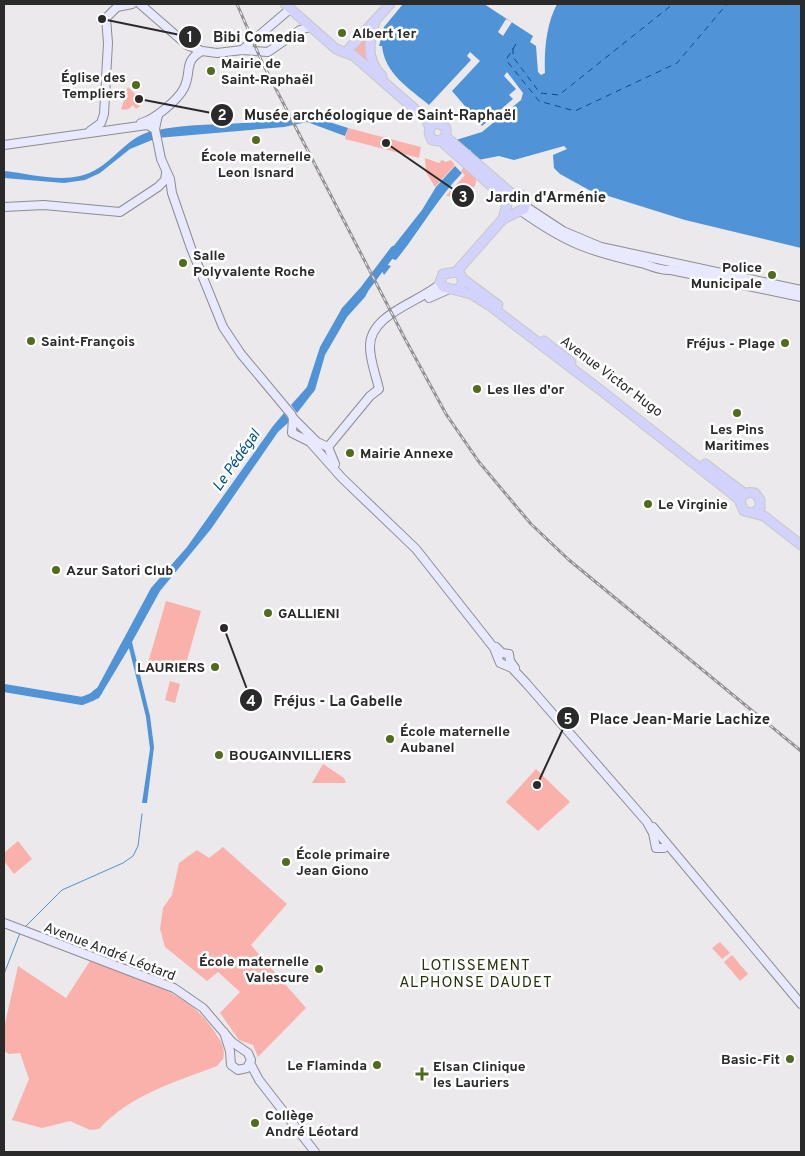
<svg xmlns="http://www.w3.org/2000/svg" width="805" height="1156" font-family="Overpass,sans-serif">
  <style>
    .green { fill: #fab1ab }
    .water { fill: #5093d6 }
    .pier { fill: #ebe9ec }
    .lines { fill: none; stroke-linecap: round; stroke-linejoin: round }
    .stream { stroke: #5093d6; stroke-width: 1 }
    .river { stroke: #5093d6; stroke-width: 8 }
    .ferry { stroke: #01518f; stroke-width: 1; stroke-dasharray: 6 5; stroke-linecap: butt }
    .secondary-casing { stroke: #8e8c8f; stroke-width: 10 }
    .primary-casing { stroke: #c8c8c8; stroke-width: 11 }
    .secondary { stroke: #e8e8fe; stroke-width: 8 }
    .primary { stroke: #d2d2fd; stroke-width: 9 }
    .rail-casing { stroke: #929193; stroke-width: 3 }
    .rail { stroke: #fff; stroke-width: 1; stroke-dasharray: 4; stroke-linecap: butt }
    .poi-dot { fill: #536b1c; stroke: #fff; stroke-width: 2 }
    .labels { text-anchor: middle; stroke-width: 5; stroke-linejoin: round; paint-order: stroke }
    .poi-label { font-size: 14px; font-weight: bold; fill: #2b2a2b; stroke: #fff; text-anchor: start }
    .street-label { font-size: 14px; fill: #2b2a2b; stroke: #fff }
    .water-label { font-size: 15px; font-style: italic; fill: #01518f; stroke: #fff }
    .neighbourhood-label { font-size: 15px; letter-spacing: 1px; fill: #27330e; stroke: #fff }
    .leader { fill: none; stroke: #2b2a2b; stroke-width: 2 }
    .callout-dot { fill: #2b2a2b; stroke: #fff; stroke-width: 2 }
    .mark-label { font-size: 15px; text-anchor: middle; font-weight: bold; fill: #fff }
    .callout-label { font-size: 15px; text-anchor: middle; font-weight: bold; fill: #2b2a2b; stroke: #fff; stroke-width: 5; stroke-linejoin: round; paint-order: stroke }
  </style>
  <rect width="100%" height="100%" fill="#ebe9ec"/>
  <g class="green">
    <path d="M369,31l3,34 -20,-14z"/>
    <path d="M128,87l8,8 -3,3 7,8 -4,3 -3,-4c-3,4 -7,6 -12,4l3,-8 -2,-2z"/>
    <path d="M348,128l73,19 -2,11 -74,-19z"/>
    <path d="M425,158l14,5 3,-3 4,2 5,-2 4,5 -20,22 -9,-15z"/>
    <path d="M465,165l12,11 -2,10 -15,11 -14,-1 19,-21 -4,-4z"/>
    <path d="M166,601l35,10 -18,63 -35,-11z"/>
    <path d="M170,681l10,3 -5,19 -10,-3z"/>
    <path d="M323,764l21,14 2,5h-34z"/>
    <path d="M536,769l34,33 -32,29 -32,-29z"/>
    <path d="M18,841l14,18 -18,15 -10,-13v-8z"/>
    <path d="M223,847l64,57 -36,41 55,63 -48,49 -5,-12 -14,-5 -19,-27 20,-21 -22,-20 -11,9 -42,-34 -5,-18 3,-21 9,-13 7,-32 18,-13 12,8z"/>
    <path d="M720,942l10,11 -8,6 -10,-11z"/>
    <path d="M732,955l16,19 -8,7 -16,-19z"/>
    <path d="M90,961c45,17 97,28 124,70 7,10 12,17 9,28l-6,7c-42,16 -87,29 -118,63l-9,1 -20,-9 -28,7 -30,-8 17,-41 -9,-26 -11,1 -5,-3v-23l14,-62 48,32z"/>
  </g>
  <g class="water">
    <path d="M403,4h81l49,32 -3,6 6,4 2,26 3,3 4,-2c-1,-22 1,-48 12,-69h244v244l-116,-28 -96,-30 -29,-16 -6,-6 -1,-13 14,-6 -3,-3 -50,14 -15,-4 -21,4 -7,-7v-3l-4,1 -11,-11 26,-8 39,-32 2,-7 -16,-21 -3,4 12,13 -7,6 4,4 -31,27 -30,-35 28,-30 -10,-9 -3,4 4,4 -42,45c-20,-17 -44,-31 -47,-59h-3l5,-19z"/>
    <path d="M297,114h7l44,14 -3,8 -38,-14 -23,5 -127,11 -27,11 -30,24 -15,7 -21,3 -60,-5v-7c30,3 66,15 93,-2 20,-12 32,-33 56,-38 47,-11 97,-2 144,-17z"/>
    <path d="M455,166l7,7c-25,26 -43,59 -66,87l-11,-3 37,-47 14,-23z"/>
    <path d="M381,263l10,3 -7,9 -2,-4 -4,5 -3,-5z"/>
    <path d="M370,277l3,5 -8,15 -18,20 -22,38 -10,35 -18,23 -6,-8 16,-18 13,-40 22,-39z"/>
    <path d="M284,413l6,8 -12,11 -67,97 -51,62 -28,51 18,74 4,31 -7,56h-5l8,-54 -4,-32 -17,-69 -30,50 -7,3 -3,-5 6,-4 56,-104 36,-41 86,-121z"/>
  </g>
  <path class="pier" d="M506,19l6,3 -9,14 -5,-4z"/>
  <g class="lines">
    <g class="stream">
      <path d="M24,928l38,-38 61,-27 10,-7 5,-10 4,-32"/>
      <path d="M4,974l16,-41"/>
    </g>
    <g class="river">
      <path d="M366,287l28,-37"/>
      <path d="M4,688l78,13 10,-4 6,-5"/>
    </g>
    <g class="ferry">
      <path d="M516,44l-10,16 33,41 36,10 102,-48 50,-59"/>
      <path d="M513,48v9l27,36 19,2 114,-91"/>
    </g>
    <defs>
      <g id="secondary">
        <path d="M140,4l47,41 15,6 15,2 25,-3 26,2 32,-22 10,-3"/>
        <path d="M242,50l48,-41"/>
        <path d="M158,115l-3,14 6,30 9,20 2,14 19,55 32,79 18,27 50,60 2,4 -1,15 18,9 32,36 74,71 78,99 6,15 12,5 14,15 121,139 6,11 3,15h8"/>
        <path d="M141,123c13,-3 37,-23 43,-35 8,-16 -1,-27 18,-37"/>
        <path d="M90,131l11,-8 3,-9 4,-71 -2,-25 11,-11 15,-3"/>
        <path d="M4,145l143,-20 8,4"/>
        <path d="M525,206l38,25 38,16 200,43"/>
        <path d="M4,207l40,-2 76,7 38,-25 7,-7 1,-7"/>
        <path d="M521,211c45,32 67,40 120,52 11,3 19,8 30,7l130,27"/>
        <path d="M429,298l18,-8"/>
        <path d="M293,418l24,24 11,5 7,17"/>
        <path d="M328,447l42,-51 9,-7c-3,-14 -9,-28 -9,-42 -1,-33 50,-45 70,-63"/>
        <path d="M496,647l6,6 7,1 1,7 5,7"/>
        <path d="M653,827l148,177"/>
        <path d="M4,923l170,65 29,20 29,34 16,11 3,7 -4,8 -9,2 -7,-5 -1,-14 -6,-19"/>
        <path d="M250,1063l9,17 56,72"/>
      </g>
      <g id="primary">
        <path d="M285,4l51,45 18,7 72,63 4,9"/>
        <path d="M376,19c-7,20 -11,41 6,57"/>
        <path d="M346,52l44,-48"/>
        <path d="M425,115l21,13v9l-7,4 -7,-1 -3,-7 2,-7 6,-3"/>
        <path d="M446,137l66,57"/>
        <path d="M441,141l66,59"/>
        <path d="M456,272l47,-53 21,-10 2,-7 -5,-7 -8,-1 -4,2 -6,23"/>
        <path d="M463,279l35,26"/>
        <path d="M457,290l6,-7 -2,-8 -5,-3 -13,2 -3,8 3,5 28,7 18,11 114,87 137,108"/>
        <path d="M544,341l27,21"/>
        <path d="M705,464l40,30"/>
        <path d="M754,513l6,-5v-8l-5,-7c-8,-2 -13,1 -15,9l4,9 20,5 37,29"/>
      </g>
    </defs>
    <use href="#secondary" class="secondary-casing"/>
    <use href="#primary" class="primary-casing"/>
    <use href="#secondary" class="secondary"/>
    <use href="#primary" class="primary"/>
    <defs>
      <path id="rail" d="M237,4l25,58 142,275 42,77 33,48 52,62 38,36 232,191"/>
    </defs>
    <use href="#rail" class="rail-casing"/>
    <use href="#rail" class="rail"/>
  </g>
  <g class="poi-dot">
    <circle cx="342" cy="33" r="5"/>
    <circle cx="211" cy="71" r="5"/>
    <circle cx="136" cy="85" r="5"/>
    <circle cx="256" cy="140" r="5"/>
    <circle cx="183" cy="263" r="5"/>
    <circle cx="772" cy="275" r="5"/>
    <circle cx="31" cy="341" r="5"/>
    <circle cx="785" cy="343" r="5"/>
    <circle cx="477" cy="389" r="5"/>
    <circle cx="737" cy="413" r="5"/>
    <circle cx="350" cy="453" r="5"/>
    <circle cx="648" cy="504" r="5"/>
    <circle cx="56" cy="570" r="5"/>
    <circle cx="268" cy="613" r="5"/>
    <circle cx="215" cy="667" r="5"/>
    <circle cx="390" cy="739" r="5"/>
    <circle cx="219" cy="755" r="5"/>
    <circle cx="286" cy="862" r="5"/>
    <circle cx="319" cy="969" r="5"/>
    <circle cx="790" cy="1059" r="5"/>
    <circle cx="377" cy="1065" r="5"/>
    <path d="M419.5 1066.5h5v5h5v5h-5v5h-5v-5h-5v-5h5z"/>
    <circle cx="255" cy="1123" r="5"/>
  </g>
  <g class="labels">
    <g class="poi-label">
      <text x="352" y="38">Albert 1er</text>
      <text x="221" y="68">Mairie de<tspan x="221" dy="16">Saint-Raphaël</tspan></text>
      <text x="126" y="82" text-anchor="end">Église des<tspan x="126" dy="16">Templiers</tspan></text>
      <text x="256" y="161" text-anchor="middle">École maternelle<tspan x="256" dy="16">Leon Isnard</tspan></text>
      <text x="193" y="260">Salle<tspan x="193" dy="16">Polyvalente Roche</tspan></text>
      <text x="762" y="272" text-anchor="end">Police<tspan x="762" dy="16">Municipale</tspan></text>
      <text x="41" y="346">Saint-François</text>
      <text x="775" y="348" text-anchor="end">Fréjus - Plage</text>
      <text x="487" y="394">Les Iles d'or</text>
      <text x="737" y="434" text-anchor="middle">Les Pins<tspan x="737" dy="16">Maritimes</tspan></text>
      <text x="360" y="458">Mairie Annexe</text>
      <text x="658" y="509">Le Virginie</text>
      <text x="66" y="575">Azur Satori Club</text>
      <text x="278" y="618">GALLIENI</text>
      <text x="205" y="672" text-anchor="end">LAURIERS</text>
      <text x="400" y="736">École maternelle<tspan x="400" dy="16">Aubanel</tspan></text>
      <text x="229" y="760">BOUGAINVILLIERS</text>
      <text x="296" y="859">École primaire<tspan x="296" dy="16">Jean Giono</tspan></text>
      <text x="309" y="966" text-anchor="end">École maternelle<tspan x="309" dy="16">Valescure</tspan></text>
      <text x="780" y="1064" text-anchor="end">Basic-Fit</text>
      <text x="367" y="1070" text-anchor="end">Le Flaminda</text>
      <text x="433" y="1071">Elsan Clinique<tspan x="433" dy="16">les Lauriers</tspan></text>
      <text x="265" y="1120">Collège<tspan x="265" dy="16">André Léotard</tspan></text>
    </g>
    <g class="street-label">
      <text transform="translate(612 376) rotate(37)" y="5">Avenue Victor Hugo</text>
      <text transform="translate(110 951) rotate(21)" y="5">Avenue André Léotard</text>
    </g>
    <g class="water-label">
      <text transform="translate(236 460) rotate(-55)" y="5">Le Pédégal</text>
    </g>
    <g class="neighbourhood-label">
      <text x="476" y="970">LOTISSEMENT<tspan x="476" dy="17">ALPHONSE DAUDET</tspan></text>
    </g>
  </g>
  <path class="leader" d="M102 19L190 37M139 99L222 115M386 143L463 196M224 628L251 700M537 785L568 718"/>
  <g class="callout-dot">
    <circle cx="102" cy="19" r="5"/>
    <circle cx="139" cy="99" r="5"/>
    <circle cx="386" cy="143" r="5"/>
    <circle cx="224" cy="628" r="5"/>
    <circle cx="537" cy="785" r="5"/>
    <circle cx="190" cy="37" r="12"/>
    <circle cx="222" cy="115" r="12"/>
    <circle cx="463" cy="196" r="12"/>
    <circle cx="251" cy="700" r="12"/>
    <circle cx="568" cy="718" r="12"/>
  </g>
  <g class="mark-label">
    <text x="190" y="42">1</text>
    <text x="222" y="120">2</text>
    <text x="463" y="202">3</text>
    <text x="251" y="706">4</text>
    <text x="568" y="724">5</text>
  </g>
  <g class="callout-label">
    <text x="259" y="42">Bibi Comedia</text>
    <text x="380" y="120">Musée archéologique de Saint-Raphaël</text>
    <text x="546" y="202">Jardin d'Arménie</text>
    <text x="338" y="706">Fréjus - La Gabelle</text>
    <text x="680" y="724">Place Jean-Marie Lachize</text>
  </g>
  <rect width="805" height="1156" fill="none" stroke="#2b2a2b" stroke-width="10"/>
</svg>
